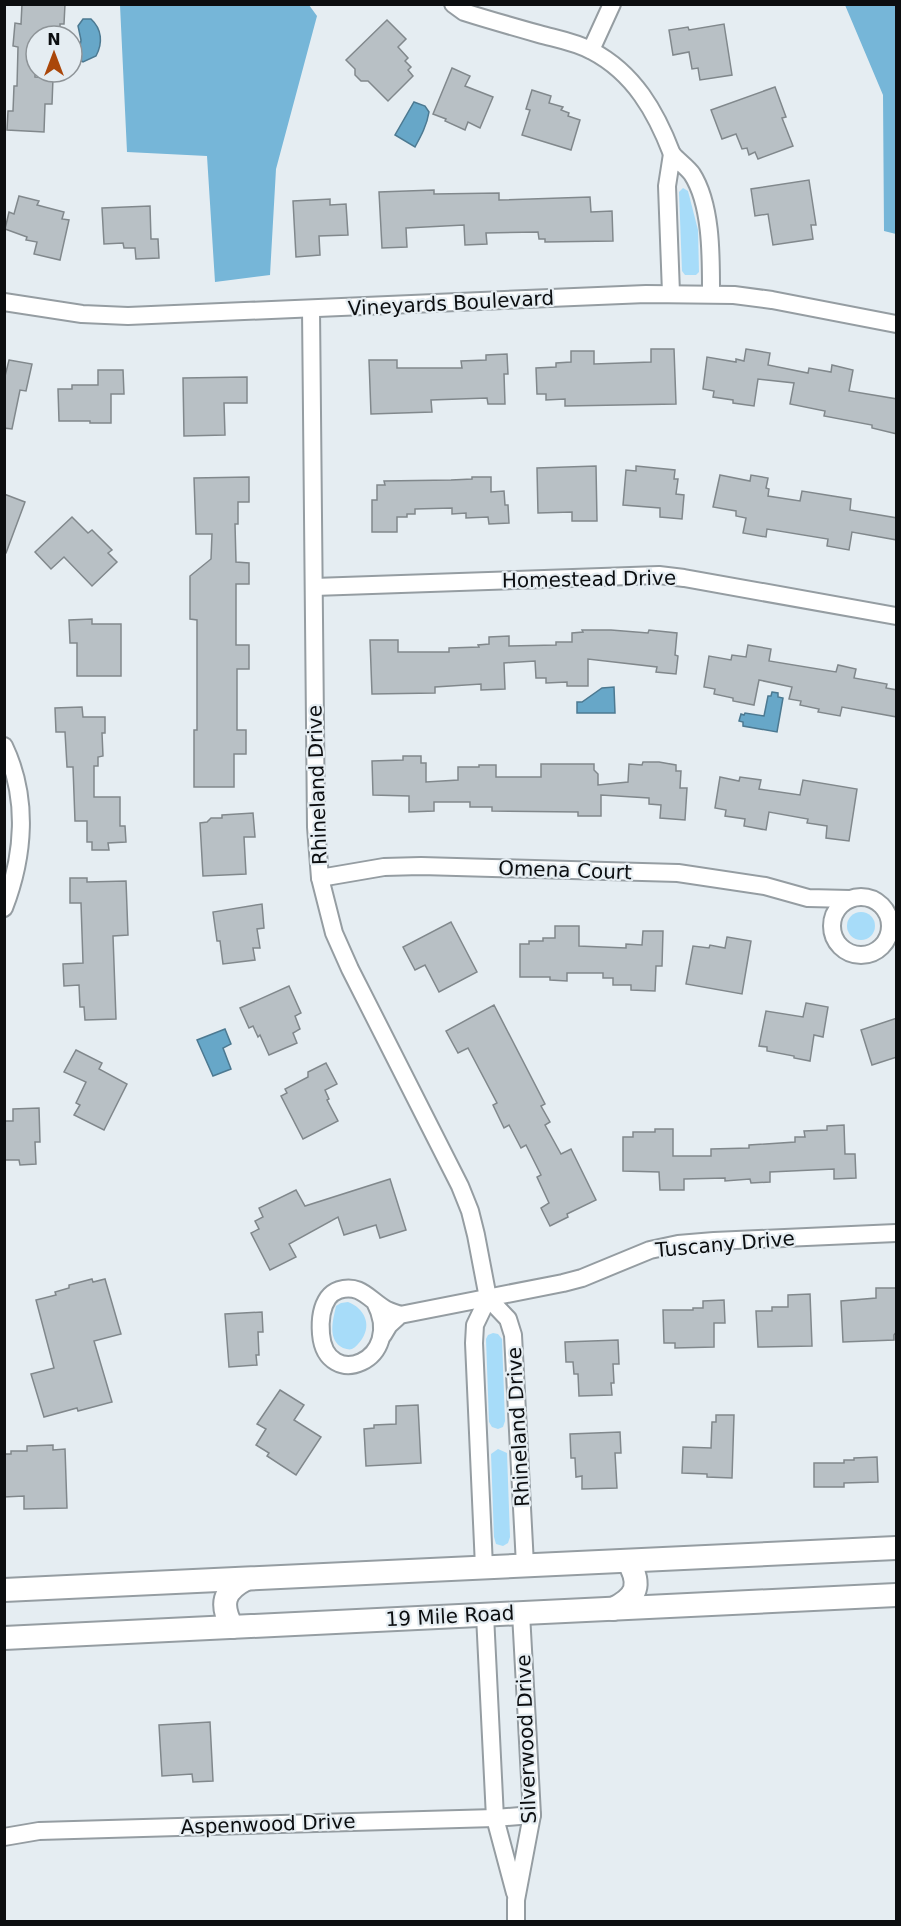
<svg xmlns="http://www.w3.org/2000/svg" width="901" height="1926" font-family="'DejaVu Sans',sans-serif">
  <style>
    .green { fill: #a7dcf9 }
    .forest { fill: #76b6d8 }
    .water { fill: #67a7c8; stroke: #4c7991; stroke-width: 1.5 }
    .building { fill: #b8c0c5; stroke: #81888c; stroke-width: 1.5 }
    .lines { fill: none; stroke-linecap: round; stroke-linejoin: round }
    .minor-casing { stroke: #959da2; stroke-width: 20 }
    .secondary-casing { stroke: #959da2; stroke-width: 26 }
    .minor { stroke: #fff; stroke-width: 16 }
    .secondary { stroke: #fff; stroke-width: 22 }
    .labels { text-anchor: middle; stroke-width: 4.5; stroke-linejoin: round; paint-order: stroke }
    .street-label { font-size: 20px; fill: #0c0e10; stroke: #e5edf2 }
  </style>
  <rect width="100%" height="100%" fill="#e5edf2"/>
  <g class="green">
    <path d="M683,188l5,3 10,39 1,42 -3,3h-11l-3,-4 -3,-79z"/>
    <circle cx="861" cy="926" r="14"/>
    <path d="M348,1302c16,6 24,22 14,37 -3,4 -6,8 -10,10 -3,1 -5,0 -9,-1 -16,-8 -10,-28 -7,-42l5,-3z"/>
    <path d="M493,1333l5,1 4,5 3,82 -2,6 -5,2 -6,-2 -3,-5 -3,-83 2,-4z"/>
    <path d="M498,1449l9,4 3,84 -2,6 -5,3 -7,-2 -2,-7 -3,-83z"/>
  </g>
  <g class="forest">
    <path d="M120,5h189l8,11 -41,153 -6,106 -55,7 -8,-126 -80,-4z"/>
    <path d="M845,5h51v229l-12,-3 -1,-136z"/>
  </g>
  <g class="water">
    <path d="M83,19h8c11,10 12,24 5,37l-13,6 -5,-3 3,-19 -3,-14z"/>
    <path d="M414,102l11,4 4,6c-2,13 -8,24 -14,35l-20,-12z"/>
    <path d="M614,687l1,26h-38v-11h5l20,-14z"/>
    <path d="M772,692l6,1v4l5,1 -6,34 -34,-6v-4l-4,-1 2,-7 3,1 1,-2 19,3 4,-20h3z"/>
    <path d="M225,1029l6,15 -8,4 8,21 -18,7 -16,-36z"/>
  </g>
  <g class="building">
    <path d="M22,4h43l-1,20h-4v12h-24l-1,41 18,1 -1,26h-7l-1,28 -37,-2 1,-19h5l1,-25h3l1,-39 -5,-1 2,-23 6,1z"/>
    <path d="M387,20l19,19 -8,8 10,11 -3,3 6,6 -3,3 5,6 -25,25 -20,-20h-7l-6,-6v-6l-9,-9z"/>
    <path d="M724,24l8,51 -32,5 -2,-12 -6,1 -3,-17 -16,3 -4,-25 19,-3 1,3z"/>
    <path d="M452,68l18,8 -5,10 28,11 -13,31 -12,-6 -3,8 -20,-9 1,-2 -13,-5z"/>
    <path d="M775,87l11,30 -4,1 11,28 -35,13 -3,-7 -6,3 -2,-7 -5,1 -6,-15 -14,5 -11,-29z"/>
    <path d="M532,90l19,6 -2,7 14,4 -2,3 8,3 -1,3 12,4 -9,30 -49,-15 8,-25 -4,-1z"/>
    <path d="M809,180l7,45h-5l2,14 -40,6 -5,-31 -13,2 -4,-27z"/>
    <path d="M434,190v4l65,-1v7l91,-3 1,15 21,-1 1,30 -68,1v-3h-6l-1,-7 -52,1 1,11 -22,1 -1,-20 -58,3 1,19 -25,1 -3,-56z"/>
    <path d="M19,196l20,5 -2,4 27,7 -2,7 7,1 -9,40 -26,-6 3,-12 -11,-2 1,-3 -22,-8 4,-17 5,2z"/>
    <path d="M330,199v6l16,-1 2,31 -29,1 1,19 -24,2 -3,-56z"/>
    <path d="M150,206l1,33h7l1,19 -23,1 -1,-11h-11l-1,-5 -19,1 -2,-36z"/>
    <path d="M651,349h23l2,55 -111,2v-7l-19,1v-6h-9l-1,-26 20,-1v-4l15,-1v-11h23v13l57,-2z"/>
    <path d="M746,349l24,4 -2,12 40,8 1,-5 22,4 1,-7 21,5 -4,21 48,8v35l-25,-6v-3l-48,-9 1,-5 -35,-7 4,-21 -36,-4 -4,27 -21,-3v-3l-20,-3 1,-6 -11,-2 4,-32 29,5v-3l8,2z"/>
    <path d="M507,354l1,20h-4l1,30h-17l-1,-6 -56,2 1,12 -61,2 -2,-54h28v8h65l-1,-7 25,-1v-5z"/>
    <path d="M9,360l23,4 -6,27 -6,-1 -8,39 -8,-1v-48z"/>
    <path d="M98,370h25l1,24h-13v29h-21v-2h-31l-1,-32h14v-4h26z"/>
    <path d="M247,377v26h-23l1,32 -41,1 -1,-58z"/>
    <path d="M596,466l1,55h-25v-9l-34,1 -1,-45z"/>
    <path d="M636,466l39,4 -1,9h4l-2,15 8,1 -2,24 -22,-2v-9l-37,-3 3,-35 10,1z"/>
    <path d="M720,475l30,6 1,-6 17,3 -2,10 3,1 -1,7 32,5 2,-10 49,8 -1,11 47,8v22l-45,-8 -3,18 -22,-4 1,-7 -61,-10 -1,8 -23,-4 3,-15 -10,-2v-5l-23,-4z"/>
    <path d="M249,477v25h-11v22h-3l1,38 13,1v21h-13v61h13v24h-12v61h9v24h-12v33h-40v-57h3v-110l-7,-1v-43l21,-17 1,-25h-16l-2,-56z"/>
    <path d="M472,477h19v15l13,-1 1,14h3l1,18 -20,1 -1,-7 -22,1v-5l-14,1v-6l-37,1v5h-8v3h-10v15h-25v-32h5v-15h8l-1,-4 67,-1 21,-1z"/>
    <path d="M4,494l21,8 -19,51h-2z"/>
    <path d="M72,517l16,16 4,-3 20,20 -4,3 9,9 -25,24 -28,-29 -13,12 -16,-17z"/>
    <path d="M92,619v5h29v52h-44v-33h-7l-1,-23z"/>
    <path d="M582,630h29l37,3 1,-3 28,3 -2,22 3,1 -2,18 -20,-2 1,-5 -69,-8v27h-21v-4l-21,1v-5h-10l-1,-17 -31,2 1,26 -24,1v-6l-46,3v6l-63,1 -2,-54h28v12h51v-4l30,-1 -1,-2 11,-1v-7l20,-1v10l47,-1v-3h16v-9l11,-1z"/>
    <path d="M748,645l23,4 -2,12 67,11 2,-7 18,4 -2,9 33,6 -1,4 11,2v27l-55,-10 -2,9 -22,-4 1,-3 -19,-4 1,-4 -12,-2 3,-12 -33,-7 -5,25 -21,-4v-3l-19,-4 1,-5 -11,-2 5,-31 22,4 1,-5 14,2z"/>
    <path d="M82,707l1,10h22v16h-3l1,23 -5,1v9h-4v31h26v29h5l1,16 -18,1 1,7h-17v-8h-5v-21h-12l-2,-54h-6l-2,-35h-9l-1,-24z"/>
    <path d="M403,756h18v7h5v19l32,-2v-13h21v-2h17v12h45v-13h53v6l4,4v11l30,-3 1,-18 13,1 1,-3h16l17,3v6h5l-1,17h7l-2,32 -25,-2 1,-13 -12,-1v-6l-48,-3v21h-23v-4l-86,-1v-4h-22v-5h-36v9l-25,1v-16l-36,-1 -1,-34 31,-1z"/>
    <path d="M720,777l19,4 1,-4 21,3 -2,9 41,6 3,-15 54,9 -8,52 -23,-3 1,-12 -20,-3 1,-4 -39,-7 -3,18 -22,-4 1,-7 -20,-3 1,-6 -11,-2z"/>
    <path d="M253,813l2,24h-11l2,37 -43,2 -3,-53 7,-1 4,-4h11v-3z"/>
    <path d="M70,878h17v4l39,-1 2,54 -15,1 3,83 -31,1 -1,-13h-4l-1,-22 -15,1 -1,-22 20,-1 -2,-60h-11z"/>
    <path d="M262,904l2,24 -7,1 3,19h-7l2,12 -32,4 -3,-23h-3l-4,-29z"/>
    <path d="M451,922l26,50 -38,20 -14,-27 -10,5 -12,-23z"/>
    <path d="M555,926h24v20l47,2v-4l16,1 1,-14h20l-1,35h-6l-1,25 -24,-1v-5h-18v-7h-10v-5h-36v8l-17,-1v-3h-30v-33h9v-3h14v-3h12z"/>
    <path d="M727,937l24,4 -9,53 -56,-10 7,-38 16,2 1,-3 15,3z"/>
    <path d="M289,986l12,27 -6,3 5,13 -7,4 4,10 -28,12 -9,-20 -2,2 -5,-11 -4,2 -9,-20z"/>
    <path d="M806,1003l22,4 -5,30 -9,-2 -4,26 -16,-3v-2l-27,-5v-4l-8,-1 7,-35 37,6z"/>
    <path d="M494,1005l51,99 -4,2 9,16 -5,3 16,29 10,-5 25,51 -29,14 1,3 -18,9 -9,-18 8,-5 -12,-26 4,-2 -15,-30 -5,3 -12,-23 -5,3 -11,-23 4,-2 -29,-55 -10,5 -12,-22z"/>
    <path d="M897,1018v39l-25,8 -11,-35z"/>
    <path d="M76,1050l26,13 -3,6 28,15 -23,46 -30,-15 6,-10 -4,-2 10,-21 -22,-10z"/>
    <path d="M326,1063l11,21 -12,6 4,9 -2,1 11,21 -35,18 -22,-43 6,-3 -2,-4 23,-12v-5z"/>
    <path d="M39,1108l1,34h-5l1,22 -16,1 -1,-5h-15v-39h9v-12z"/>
    <path d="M844,1125l1,29h10l1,24 -22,1v-10l-64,3v10l-19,1 -1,-4 -25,2v-3l-41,1v11h-24l-1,-18 -36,-1v-34h10v-5h22v-3h18v27h38v-7l38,-1v-3l46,-3v-5h10l-1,-6 23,-1v-4z"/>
    <path d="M390,1179l16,51 -26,8 -4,-13 -32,10 -6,-18 -49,27 7,13 -26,13 -19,-37 8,-4 -4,-8 8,-4 -4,-9 37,-18 9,16z"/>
    <path d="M92,1279l1,3 12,-3 16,55 -27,7 18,61 -34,9 -1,-3 -33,9 -13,-43 23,-6 -18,-68 20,-5 -1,-3 14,-4v-3z"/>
    <path d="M876,1288h21v43l-3,4v5l-51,2 -2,-41 35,-3z"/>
    <path d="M810,1294l2,52 -54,1 -2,-36h16v-4h16v-12z"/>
    <path d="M724,1300l1,23h-11v24l-39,1v-5h-11l-1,-33h30v-2h10v-7z"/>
    <path d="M262,1312l1,20h-5l1,23h-3l1,10 -28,2 -4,-53z"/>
    <path d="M618,1340l1,24h-6l1,19h-3l1,12 -33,1 -1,-22h-4l-1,-12h-7l-1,-20z"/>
    <path d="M280,1390l24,15 -10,15 27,17 -25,38 -29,-19 2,-3 -13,-8 10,-16 -9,-5z"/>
    <path d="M418,1405l3,58 -55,3 -2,-37 10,-1v-3l22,-1v-18z"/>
    <path d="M716,1415h18l-2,63 -25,-1v-3l-25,-1 1,-26 28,1 1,-26h4z"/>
    <path d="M620,1432l1,21h-6l2,35 -35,1v-13l-6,1 -1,-19h-4l-1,-24z"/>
    <path d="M53,1445v5l12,-1 2,59 -43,1v-13l-20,1v-43h7v-3h16v-5z"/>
    <path d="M877,1457l1,25 -34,1v4h-30v-24h30v-3h10v-2z"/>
    <path d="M210,1722l3,59 -20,1 -1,-8 -30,2 -3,-51z"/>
  </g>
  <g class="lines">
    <defs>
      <g id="minor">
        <path d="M453,4l11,8c25,8 50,15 75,22 18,5 37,8 53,17 42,22 64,61 80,103"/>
        <path d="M591,50l21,-46"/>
        <path d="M671,293l-4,-107 5,-32c6,7 15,13 20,20 20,31 19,84 19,120"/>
        <path d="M4,302l78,12 46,2 518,-22 88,1 38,5 124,24"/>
        <path d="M311,309l5,518 4,51 14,55 16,36 110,217 10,25 6,24 12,63 20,21 5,16 12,230"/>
        <path d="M314,587l345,-12 25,3 212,38"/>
        <path d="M4,746c25,52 20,110 0,162"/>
        <path d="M320,878l64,-11 37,-1 257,7 87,13 43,12 42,1"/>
        <circle cx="861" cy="926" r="29"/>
        <path d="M375,1302c31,59 -49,90 -54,32 -1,-12 0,-26 7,-36 3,-4 5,-6 11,-8 22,-7 31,11 48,20 4,2 9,3 13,5"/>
        <path d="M383,1335l6,-10 11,-10 163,-32 19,-5 68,-28 28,-6 36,-3 182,-8"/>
        <path d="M484,1567l-10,-224 1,-18 13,-27"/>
        <path d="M485,1615l10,203 20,75"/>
        <path d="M4,1837l35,-6 456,-13 37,-3"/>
        <path d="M516,1922v-22l16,-85 -11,-202"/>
      </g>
      <g id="secondary">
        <path d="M4,1590l892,-42"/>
        <path d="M613,1609c24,-12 29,-24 15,-48"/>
        <path d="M232,1627c-12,-23 -9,-36 14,-48"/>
        <path d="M4,1638l892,-43"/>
      </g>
    </defs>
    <use href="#minor" class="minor-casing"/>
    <use href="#secondary" class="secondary-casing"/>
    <use href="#minor" class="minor"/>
    <use href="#secondary" class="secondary"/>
  </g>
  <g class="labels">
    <g class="street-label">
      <text transform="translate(451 303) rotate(-3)" y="7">Vineyards Boulevard</text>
      <text transform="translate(589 579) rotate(-1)" y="7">Homestead Drive</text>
      <text transform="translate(317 785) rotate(-92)" y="7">Rhineland Drive</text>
      <text transform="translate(565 870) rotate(2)" y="7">Omena Court</text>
      <text transform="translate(725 1244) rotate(-5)" y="7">Tuscany Drive</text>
      <text transform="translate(518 1427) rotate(-93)" y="7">Rhineland Drive</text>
      <text transform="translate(450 1616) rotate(-3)" y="7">19 Mile Road</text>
      <text transform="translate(526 1739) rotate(-92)" y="7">Silverwood Drive</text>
      <text transform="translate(268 1824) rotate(-2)" y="7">Aspenwood Drive</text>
    </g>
  </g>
  <rect width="901" height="1926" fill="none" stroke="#0c0e10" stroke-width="12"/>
  <g transform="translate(54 54)"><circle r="28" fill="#e5edf2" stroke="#8e9498" stroke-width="1.5"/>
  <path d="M0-4.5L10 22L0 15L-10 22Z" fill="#aa470a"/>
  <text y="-9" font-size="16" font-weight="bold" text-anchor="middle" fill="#0c0e10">N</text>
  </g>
</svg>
